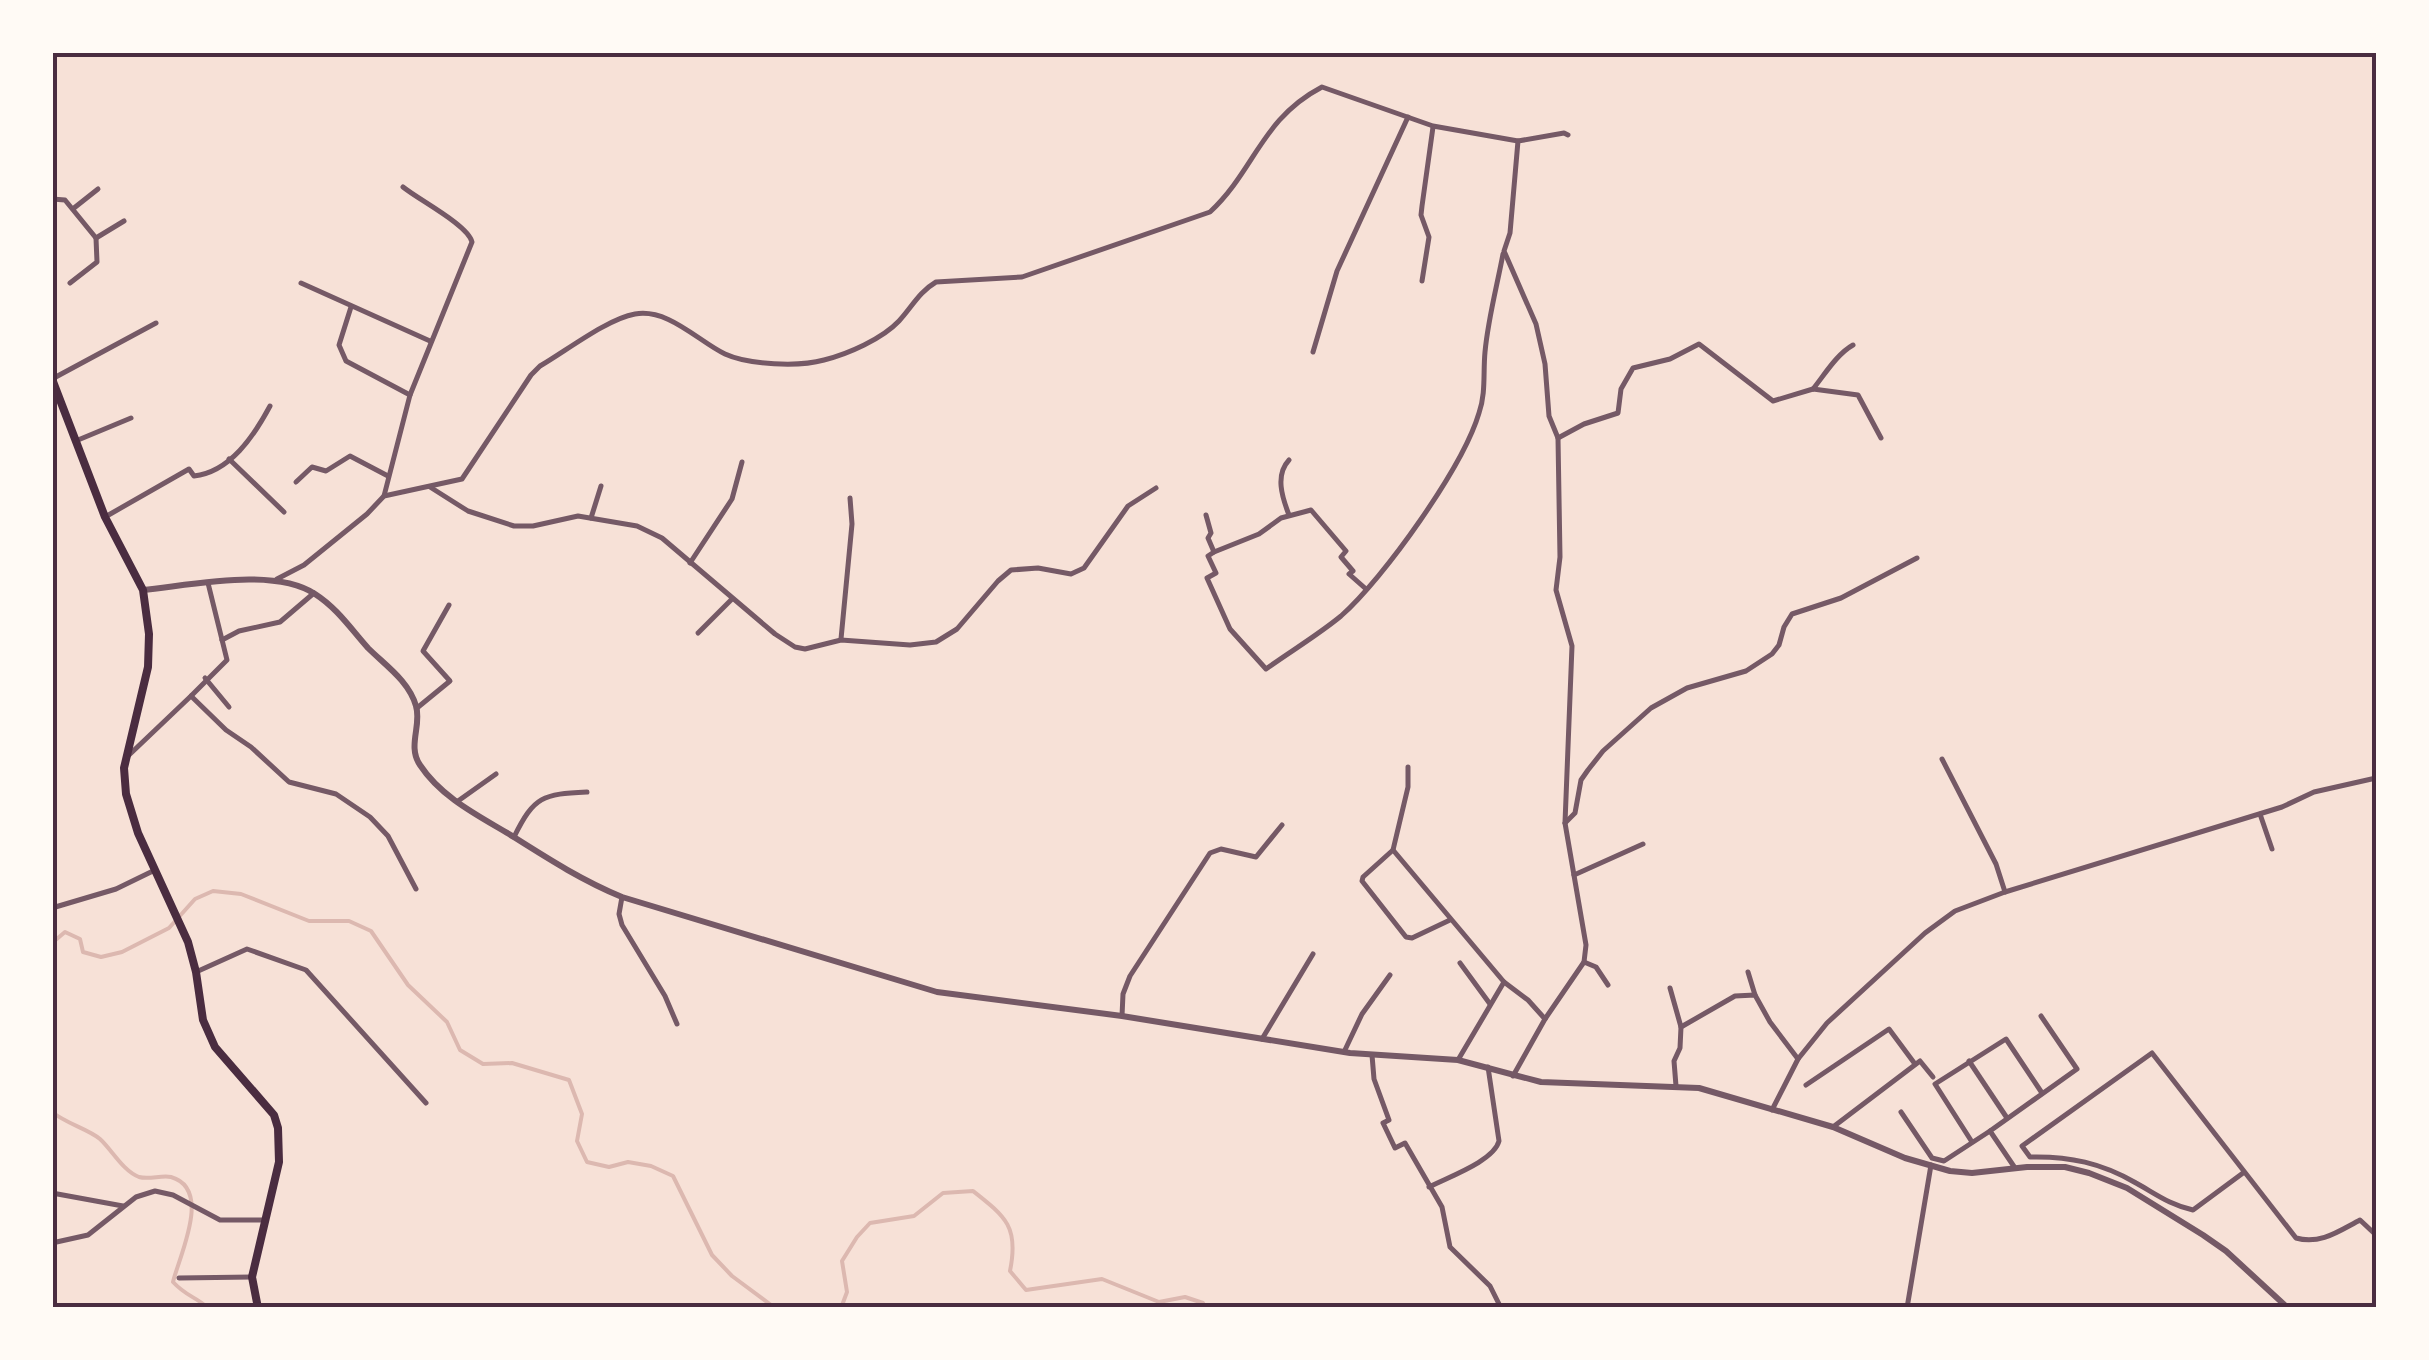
<svg xmlns="http://www.w3.org/2000/svg" width="2429" height="1360" font-family="'Varela Round',sans-serif">
  <style>
    .lines { fill: none; stroke-linecap: round; stroke-linejoin: round }
    .stream { stroke: #dcb8b0; stroke-width: 4 }
    .minor { stroke: #755966; stroke-width: 5 }
    .tertiary { stroke: #755966; stroke-width: 6 }
    .secondary { stroke: #4a2c40; stroke-width: 8 }
    .neatline { fill: none; stroke: #4a2c40; stroke-width: 4 }
  </style>
  <rect width="100%" height="100%" fill="#f7e1d7"/>
  <g class="lines">
    <g class="stream">
      <path d="M52,943l13,-11 15,7 3,13 18,5 21,-5 47,-24 26,-29 18,-8 28,3 68,27h40l22,10 37,54 39,37 13,28 23,14 29,-1 57,17 13,34 -5,27 10,21 22,5 19,-5 23,4 22,10 39,79 20,21 43,32"/>
      <path d="M52,1112c15,12 36,17 48,27 12,11 23,32 39,38 10,3 22,-2 32,0 42,12 8,79 2,105 14,15 22,14 35,26"/>
      <path d="M841,1308l6,-16 -5,-31 15,-24 13,-14 44,-7 29,-23 30,-2c33,26 46,36 37,80l16,19 76,-11 57,23 26,-5 18,6 2,5"/>
    </g>
    <g class="minor">
      <path d="M52,199l13,1 31,38 28,-17"/>
      <path d="M74,208l24,-19"/>
      <path d="M1422,281l7,-44 -8,-22 1,-9 11,-79"/>
      <path d="M70,283l27,-21 -1,-24"/>
      <path d="M301,283l129,58"/>
      <path d="M351,307l-12,38 7,16 64,34"/>
      <path d="M1313,352l24,-81 71,-154"/>
      <path d="M52,379l104,-56"/>
      <path d="M1813,389c12,-15 24,-35 40,-44"/>
      <path d="M1558,438l26,-14 34,-11 3,-24 12,-21 37,-9 29,-15 74,57 40,-12 45,6 23,43"/>
      <path d="M78,440l53,-22"/>
      <path d="M229,459l55,53"/>
      <path d="M296,482l16,-15 14,4 24,-15 38,20"/>
      <path d="M430,487l38,24 46,15h19l45,-10 59,10 25,12 113,96 20,13 10,2 36,-9 69,5 26,-3 21,-13 41,-48 13,-11 27,-2 33,6 13,-6 44,-62 28,-18"/>
      <path d="M384,496l26,-101 62,-153c-4,-17 -53,-42 -69,-55"/>
      <path d="M1206,515l5,18 -3,5 6,14 -6,4 8,17 -9,5 23,51 36,40c25,-18 52,-34 75,-53 43,-38 122,-149 138,-203 7,-20 4,-40 6,-61 3,-33 12,-66 18,-98"/>
      <path d="M1289,515c-7,-18 -14,-40 0,-55"/>
      <path d="M105,517l84,-48 5,7c36,-4 60,-40 76,-70"/>
      <path d="M591,518l10,-32"/>
      <path d="M1214,552l45,-18 22,-16 30,-8 35,41 -5,6 12,14 -4,3 17,15"/>
      <path d="M690,563l42,-64 10,-37"/>
      <path d="M277,579l27,-14 63,-51 17,-18 78,-17 69,-104 9,-9c26,-15 67,-47 95,-52 33,-6 63,27 90,40 24,11 74,13 99,6 24,-6 58,-21 75,-39 13,-14 20,-29 37,-39l86,-5 188,-65c45,-42 51,-93 112,-125l111,39 85,15"/>
      <path d="M698,633l33,-33"/>
      <path d="M841,639l11,-115 -2,-26"/>
      <path d="M222,640l17,-9 41,-9 34,-29"/>
      <path d="M205,678l24,29"/>
      <path d="M191,696l36,-36 -19,-77"/>
      <path d="M417,708l33,-27 -27,-30 26,-46"/>
      <path d="M129,755l62,-59 35,34 25,17 38,35 47,12 34,23 18,19 28,53"/>
      <path d="M1942,759l54,105 9,28"/>
      <path d="M458,801l38,-27"/>
      <path d="M2260,814l12,35"/>
      <path d="M1565,823l10,-10 6,-33 7,-10 15,-19 48,-43 36,-20 59,-17 26,-17 7,-9 5,-18 8,-13 49,-16 76,-40"/>
      <path d="M514,837c20,-41 29,-43 73,-45"/>
      <path d="M1393,850l15,-63v-20"/>
      <path d="M1574,875l69,-31"/>
      <path d="M622,897l-3,17 3,11 43,71 12,28"/>
      <path d="M52,908l64,-19 39,-19"/>
      <path d="M1450,920l-38,18 -6,-1 -44,-56 1,-4 30,-27 111,132 -46,78"/>
      <path d="M1584,962l12,5 12,18"/>
      <path d="M1460,963l30,41"/>
      <path d="M196,972l51,-23 59,21 120,133"/>
      <path d="M1748,972l7,23"/>
      <path d="M1504,982l24,18 17,19"/>
      <path d="M1670,988l11,39 -1,21 -6,13 2,25"/>
      <path d="M1122,1016l1,-22 7,-18 80,-123 11,-4 35,8 26,-32"/>
      <path d="M1681,1027l54,-31 20,-1 15,27 28,37"/>
      <path d="M1262,1039l51,-85"/>
      <path d="M1344,1052l18,-38 28,-39"/>
      <path d="M1372,1055l2,24 15,41 -6,3 12,25 10,-5 37,64 8,40 40,39 11,22"/>
      <path d="M1969,1061l38,57"/>
      <path d="M1513,1076l32,-57 39,-57 2,-17 -21,-122 7,-177 -16,-56 4,-33 -2,-119 -9,-22 -4,-52 -9,-40 -32,-73 6,-18 8,-92 46,-8 4,2"/>
      <path d="M1806,1085l83,-56 26,35"/>
      <path d="M1772,1110l26,-51 29,-36 98,-90 30,-22 50,-19 277,-85 32,-15 62,-14"/>
      <path d="M1901,1112l31,46 12,3 46,-30"/>
      <path d="M1833,1127l87,-66 13,16"/>
      <path d="M1972,1142l-37,-58 71,-45 36,54"/>
      <path d="M2015,1168l-25,-37 87,-62 -36,-53"/>
      <path d="M2243,1173l-50,37c-23,-5 -37,-16 -57,-27 -34,-20 -67,-27 -106,-26l-8,-11 130,-93 144,185c24,7 43,-7 64,-18l16,15"/>
      <path d="M1429,1187c19,-10 65,-26 70,-46l-11,-74"/>
      <path d="M52,1193l71,13"/>
      <path d="M52,1243l36,-8 48,-38 19,-6 18,4 47,25h46"/>
      <path d="M179,1278l73,-1"/>
      <path d="M1907,1308l24,-143"/>
    </g>
    <path class="tertiary" d="M143,590c49,-5 131,-23 172,4 22,14 36,35 53,54 17,17 41,33 48,58 6,19 -9,40 4,59 21,32 57,50 89,69 38,24 72,46 113,63l315,95 185,24 228,37 108,7 83,22 158,6 134,39 72,31 45,13 22,2 55,-6h38l24,6 38,15 76,47 23,16 62,57"/>
    <path class="secondary" d="M52,379l53,138 38,73 6,44 -1,33 -24,101 2,26 12,39 50,109 8,30 7,48 12,27 59,68 4,13 1,34 -27,115 6,31"/>
  </g>
  <rect width="2429" height="1360" fill="none" stroke="#fffaf5" stroke-width="110"/>
  <rect x="55" y="55" width="2319" height="1250" class="neatline"/>
</svg>
